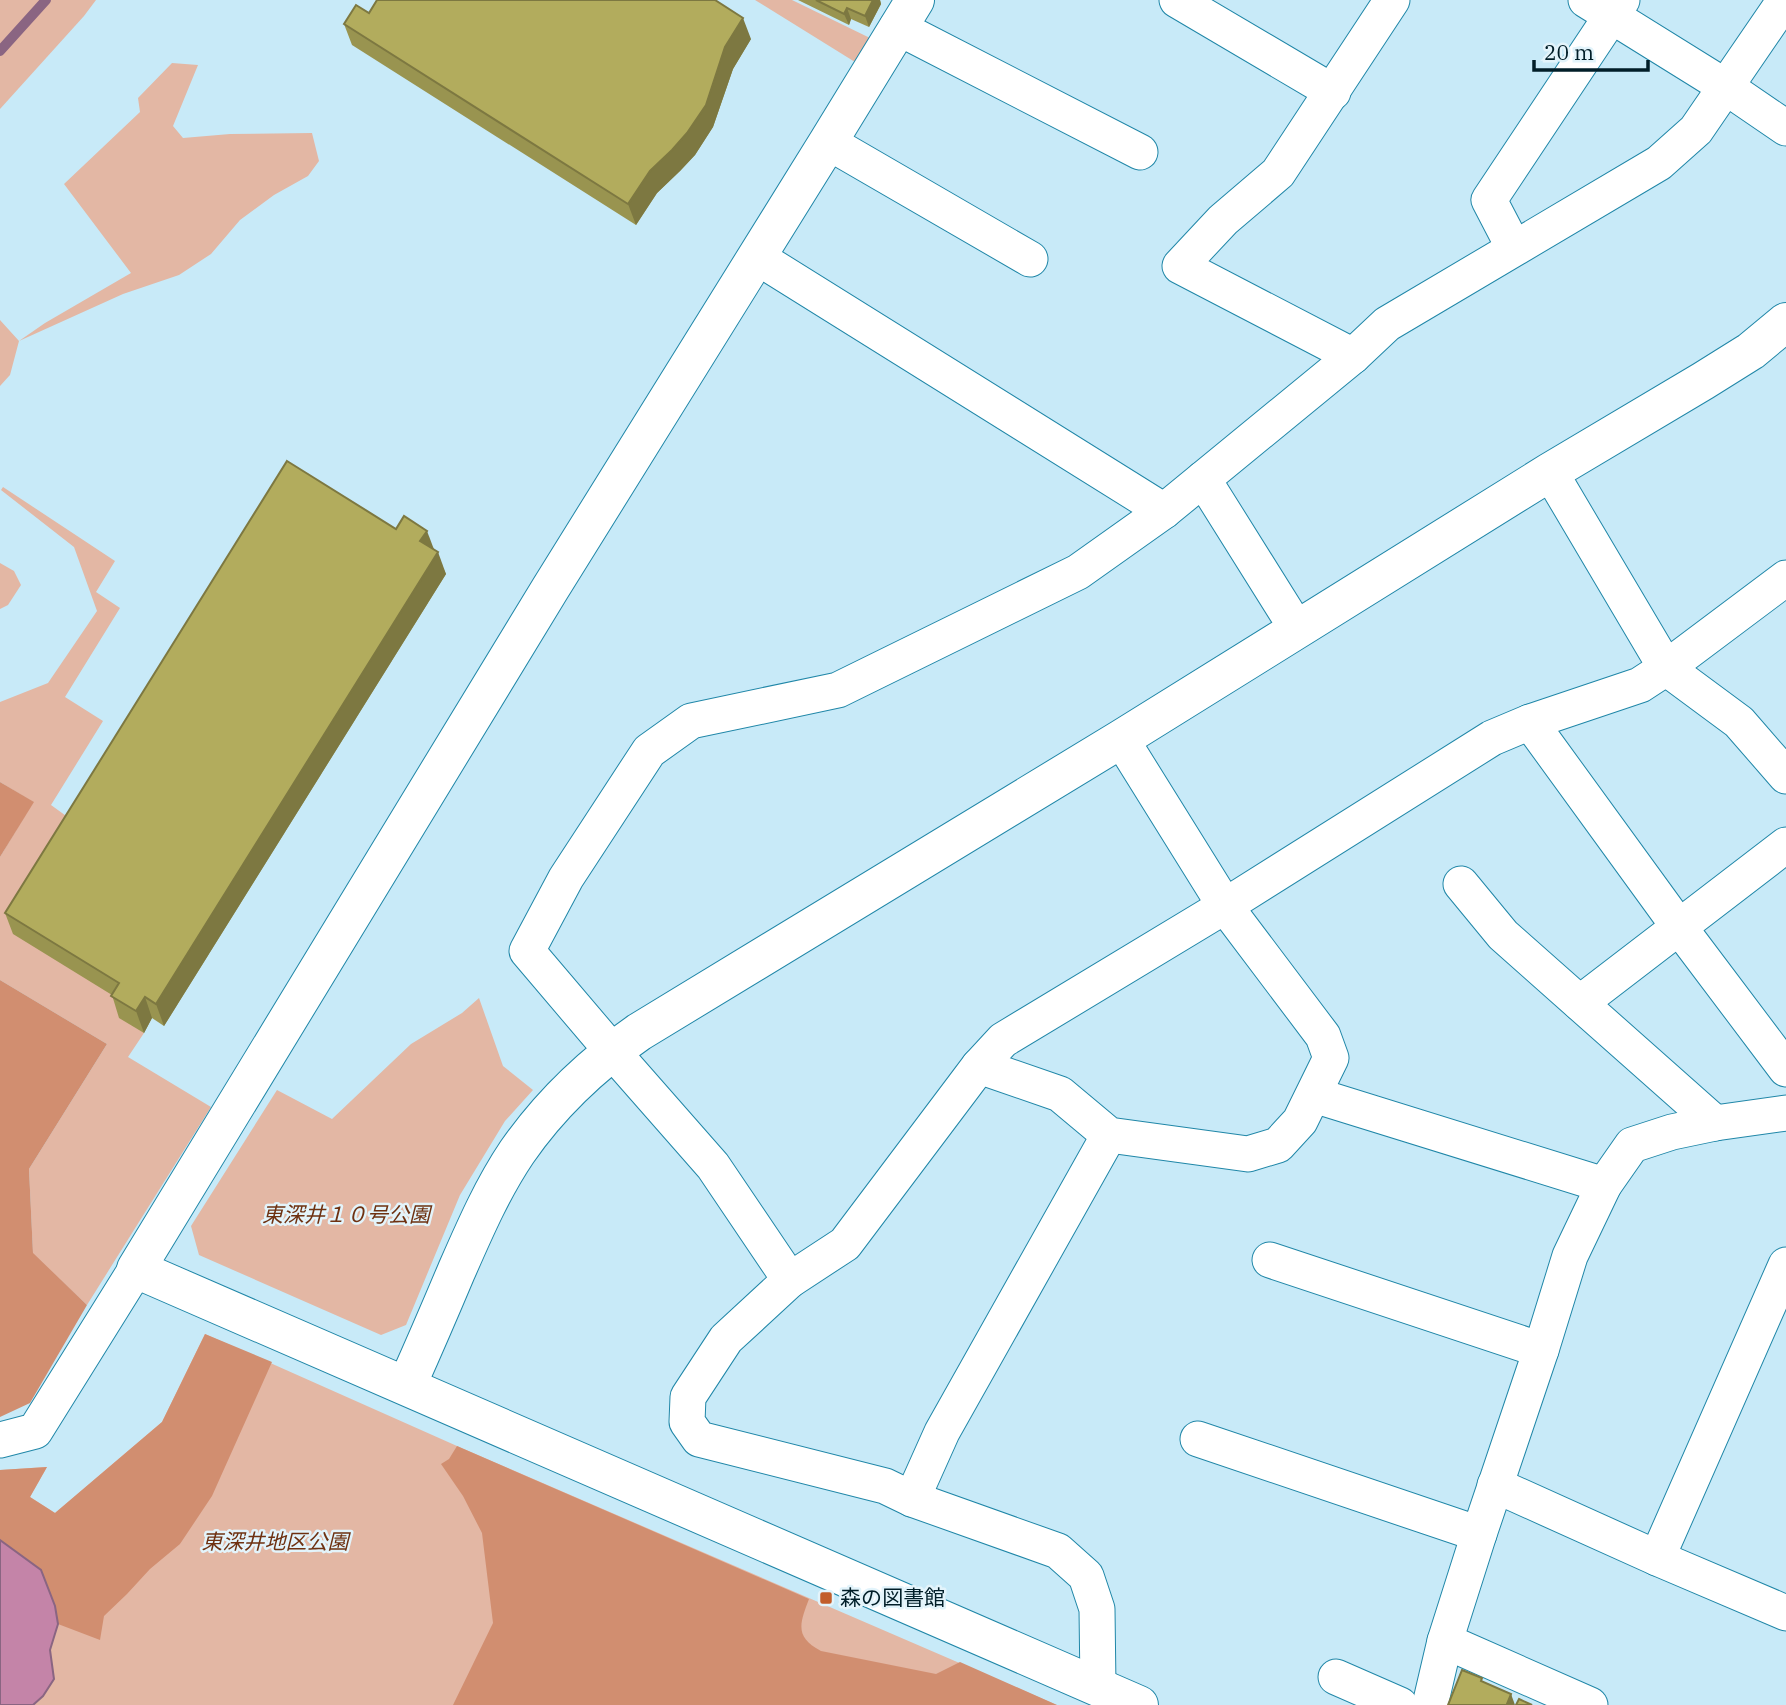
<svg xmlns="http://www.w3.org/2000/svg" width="1786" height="1705" font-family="'IBM Plex Serif','Noto Sans JP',serif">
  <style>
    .green { fill: #e3b7a4 }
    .forest { fill: #d18e70 }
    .water { fill: #c484a8; stroke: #8a6582; stroke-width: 2 }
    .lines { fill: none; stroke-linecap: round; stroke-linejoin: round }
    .stream { stroke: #8a6582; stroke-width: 10 }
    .street-casing { stroke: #2087a8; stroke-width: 37 }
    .secondary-casing { stroke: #2087a8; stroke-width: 40 }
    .street { stroke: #fff; stroke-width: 35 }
    .secondary { stroke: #fff; stroke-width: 38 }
    .wall { fill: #999450 }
    .shaded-wall { fill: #7d7841 }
    .building { fill: #b2ac5d; stroke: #7d7841; stroke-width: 2 }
    .poi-dot { fill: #c25d2a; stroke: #e3f4fb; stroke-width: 2.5 }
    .labels { text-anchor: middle; stroke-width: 5; stroke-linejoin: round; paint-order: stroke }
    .park-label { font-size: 21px; font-style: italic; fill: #6e3111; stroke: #e3f4fb }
    .poi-label { font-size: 21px; fill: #011e28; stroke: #e3f4fb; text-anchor: start }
  </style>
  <rect width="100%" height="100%" fill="#c8eaf8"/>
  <g class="green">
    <path d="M0,0h96l-12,16 -84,93z"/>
    <path d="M755,0h37l78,38 -15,24z"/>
    <path d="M172,63l26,2 -25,61 10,12 47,-4 82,-1 7,28 -11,15 -34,19 -34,25 -29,34 -32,21 -56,19 -104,47 -9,34 -10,11v-66l19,21 26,-18 86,-50 -67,-89 76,-72 -2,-14z"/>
    <path d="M3,487l112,74 -19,31 24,16 -55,89 38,24 -52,84 29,21 47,179 17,28 -16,24 83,50 -124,198 -54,-51 -4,-85 78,-125 -107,-64v-123l33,-55 -33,-20v-80l48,-19 49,-72 -23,-64 -73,-57z"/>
    <path d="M0,563l14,8 7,14 -13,20 -8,4z"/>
    <path d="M479,998l24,68 30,24 -28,31 -45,74 -54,130 -25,10 -182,-80 -8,-29 86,-136 55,29 79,-75 51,-31z"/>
    <path d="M205,1334l252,112 600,259h-1057v-235l47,-3 -17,30 25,16 107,-91z"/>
  </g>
  <g class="forest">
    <path d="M0,782l34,20 -34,55z"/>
    <path d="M0,980l107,64 -78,125 4,84 54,52 -57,98 -30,14z"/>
    <path d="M205,1334l67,28 -60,134 -32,48 -30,25 -23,25 -23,22 -4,24 -42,-16 -3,-18 -14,-36 -41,-30v-70l47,-3 -17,30 25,16 107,-91z"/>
    <path d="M457,1446l352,153c-9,24 -15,38 12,52l115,23 24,-12 97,43h-604l40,-82 -11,-90 -19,-37 -22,-32 8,-5z"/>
  </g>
  <path class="water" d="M0,1540l41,30 14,36 3,18 -8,26 4,29 -11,17 -10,9h-33z"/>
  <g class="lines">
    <path class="stream" d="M0,51l46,-51"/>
    <defs>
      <g id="street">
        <path d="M1177,0l156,92"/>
        <path d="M1586,0l140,87 60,41"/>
        <path d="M897,27l243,125"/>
        <path d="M828,142l202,117"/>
        <path d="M1514,248l-25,-48 133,-200"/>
        <path d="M757,257l407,254"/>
        <path d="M1353,356l-173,-90 43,-46 55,-47 114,-173"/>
        <path d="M1550,472l116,196 73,54 47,54"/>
        <path d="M1203,479l94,150"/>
        <path d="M1530,722l149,205 107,142"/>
        <path d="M1461,884l42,51 212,188"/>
        <path d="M1580,1003l206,-158"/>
        <path d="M979,1066l81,28 49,41 139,19 30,-9 22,-24 31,-63 -8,-22 -98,-130 -104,-167"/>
        <path d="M1314,1095l290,90"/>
        <path d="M1270,1260l271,90"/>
        <path d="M790,1280l-77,-114 -101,-115 -85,-100 39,-73 83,-127 42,-30 147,-31 240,-118 86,-61 189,-155 34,-32 272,-161 37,-33 89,-130"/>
        <path d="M1198,1439l281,95"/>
        <path d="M0,1440l35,-9 101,-162"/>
        <path d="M1495,1485l162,73 129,55"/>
        <path d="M912,1499l30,-67 167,-297"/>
        <path d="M1657,1558l129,-293"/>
        <path d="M1445,1641l145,64"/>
        <path d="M1336,1677l64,28"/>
        <path d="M1098,1687l-1,-78 -11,-33 -28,-25 -146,-52 -27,-13 -186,-47 -12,-17 1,-25 38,-58 64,-59 55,-36 134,-178 24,-26 222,-134 267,-168 38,-16 110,-37 26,-17 120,-90"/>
        <path d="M1430,1705l15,-64 34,-107 62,-184 29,-94 34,-71 28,-40 40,-13 43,-9 71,-10"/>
      </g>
      <g id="secondary">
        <path d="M915,0l-87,142 -278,447 -414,680 1003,436"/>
        <path d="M407,1385c17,-38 33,-75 49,-113 18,-41 36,-83 61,-120 32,-46 76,-88 122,-120l482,-293 429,-267 153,-91 48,-30 35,-29"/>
      </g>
    </defs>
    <use href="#street" class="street-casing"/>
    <use href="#secondary" class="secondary-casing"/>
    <use href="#street" class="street"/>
    <use href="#secondary" class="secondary"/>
  </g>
  <g class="wall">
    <path d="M798,0h82l1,4 -12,23 -18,-8 -2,6z"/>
    <path d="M376,1l375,38 -18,30 -20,58 -18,28 -15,16 -23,22 -21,32 -284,-180 -8,-21 25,-11z"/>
    <path d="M396,529l38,21 12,24 -282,452 -12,-8 -8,15 -25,-15 -7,-23 -99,-61 -8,-21z"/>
  </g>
  <g class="shaded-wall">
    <path d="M873,0h7l1,4 -12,23 -4,-11z"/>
    <path d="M847,8l4,11 -2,6 -5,-11z"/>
    <path d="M743,18l8,21 -18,30 -20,58 -18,28 -15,16 -23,22 -21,32 -8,-21z"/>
    <path d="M427,531l8,21 -15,-11z"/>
    <path d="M438,552l8,22 -282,452 -8,-22z"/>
    <path d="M145,997l7,21 -8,15 -8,-22z"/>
    <path d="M1511,1694l4,11h-7l-1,-1z"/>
  </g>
  <g class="building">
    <path d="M377,0h338l28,18 -18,29 -19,58 -19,28 -15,17 -22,21 -22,33 -284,-180 12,-19 13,8z"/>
    <path d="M816,0h57l-8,16 -18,-8 -3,6z"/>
    <path d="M287,461l109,68 8,-13 23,15 -7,10 18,11 -282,452 -11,-7 -9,14 -25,-15 8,-13 -114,-70z"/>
    <path d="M1462,1670l20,8 -1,3 30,13 -4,10 3,1h-62z"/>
    <path d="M1519,1699l13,6h-16z"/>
  </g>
  <rect class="poi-dot" x="819" y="1591" width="14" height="14" rx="3.5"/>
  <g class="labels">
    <g class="park-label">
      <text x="346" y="1222">東深井１０号公園</text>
      <text x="275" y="1549">東深井地区公園</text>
    </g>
    <g class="poi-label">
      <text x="840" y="1605">森の図書館</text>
    </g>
  </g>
  <path d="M1534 60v10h114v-10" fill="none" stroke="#011e28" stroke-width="3.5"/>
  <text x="1544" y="60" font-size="21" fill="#011e28" stroke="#e3f4fb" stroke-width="5" paint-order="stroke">20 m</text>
</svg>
